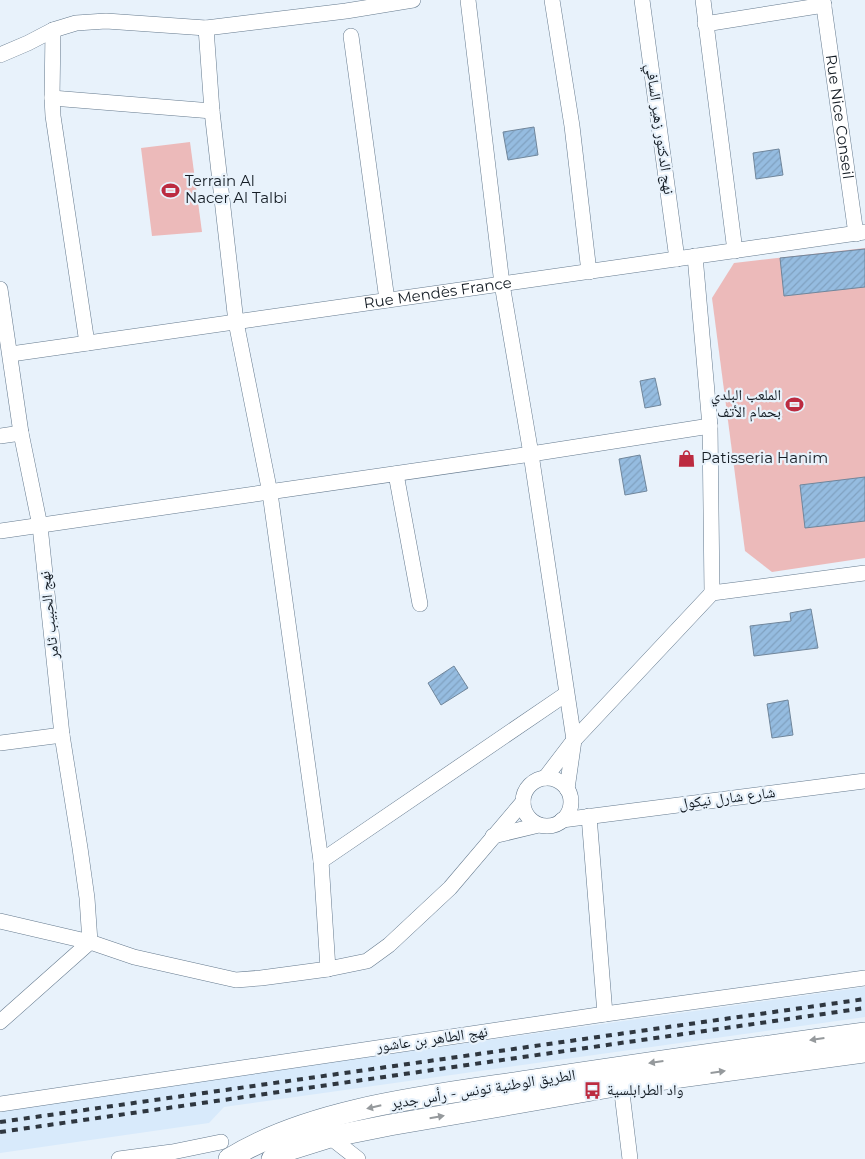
<svg xmlns="http://www.w3.org/2000/svg" width="865" height="1159" font-family="Montserrat,'Noto Naskh Arabic',sans-serif">
  <style>
    .built { fill: #d8eafb }
    .grass { fill: #ecbaba }
    .building { fill: url(#building-hatch); stroke: #70869b }
    .lines { fill: none; stroke-linecap: round; stroke-linejoin: round }
    .minor-casing { stroke: #657a8e; stroke-width: 16 }
    .highway-casing { stroke: #657a8e; stroke-width: 22 }
    .minor { stroke: #fff; stroke-width: 15 }
    .highway { stroke: #fff; stroke-width: 21 }
    .rail { stroke: #2f3740; stroke-width: 4; stroke-dasharray: 6 6; stroke-linecap: butt }
    .oneway { fill: #95999c }
    .labels { text-anchor: middle; stroke-width: 4.5; stroke-linejoin: round; paint-order: stroke }
    .street-label { font-size: 15px; fill: #141c24; stroke: #e8f2fb }
    .poi-label { font-size: 15px; fill: #141c24; stroke: #e8f2fb; text-anchor: start }
  </style>
  <defs>
    <pattern id="building-hatch" width="6" height="6" patternUnits="userSpaceOnUse" patternTransform="scale(1.25)"><rect width="6" height="6" fill="#95bce0"/><path d="M-1 1l2-2M0 6l6-6M5 7l2-2" fill="none" stroke="#80a1c0"/></pattern>
  </defs>
  <rect width="100%" height="100%" fill="#e8f2fb"/>
  <path class="built" d="M865,987v30l-641,90 -15,16 -209,30v-44z"/>
  <g class="grass">
    <path d="M190,142l12,90 -50,4 -11,-88z"/>
    <path d="M865,248v310l-93,14 -27,-21 -33,-253 22,-35z"/>
  </g>
  <g class="building">
    <path d="M534,127l4,28 -30,5 -5,-28z"/>
    <path d="M779,149l4,26 -27,4 -3,-26z"/>
    <path d="M865,249v38l-81,9 -4,-38z"/>
    <path d="M655,378l6,27 -16,3 -5,-27z"/>
    <path d="M640,455l7,36 -22,4 -6,-36z"/>
    <path d="M865,477v44l-60,7 -5,-43z"/>
    <path d="M811,609l7,39 -64,8 -4,-30 41,-5 -1,-8z"/>
    <path d="M454,666l14,22 -27,17 -13,-22z"/>
    <path d="M788,700l5,35 -21,3 -5,-34z"/>
  </g>
  <g class="lines">
    <defs>
      <g id="minor">
        <path d="M468,0l34,284 29,170 43,286 -7,49"/>
        <path d="M552,0l20,126 17,146"/>
        <path d="M642,0l35,259"/>
        <path d="M703,0l32,251"/>
        <path id="s1" d="M823,0l33,234"/>
        <path d="M705,24l119,-19"/>
        <path d="M206,28l6,83 24,211 34,171 51,368 7,108"/>
        <path d="M53,30l-1,68 1,18 34,227"/>
        <path d="M351,36l36,264"/>
        <path d="M0,55l28,-12 25,-13 23,-7 30,-2 100,7 140,-17 67,-11"/>
        <path d="M52,98l160,13"/>
        <path d="M695,256l15,170 2,167"/>
        <path d="M0,289l21,144 19,93 22,209 18,113 7,50 3,44 -90,80"/>
        <path id="s2" d="M11,354l854,-122"/>
        <path d="M0,436l21,-3"/>
        <path d="M396,474l24,130"/>
        <path d="M0,531l531,-77 179,-28"/>
        <path d="M0,743l62,-8"/>
        <path d="M545,778l29,-38 138,-147 153,-20"/>
        <circle cx="547" cy="802" r="24"/>
        <path d="M589,816l16,198"/>
        <path d="M562,820l303,-39"/>
        <path d="M493,836l46,-11"/>
        <path d="M321,861l245,-167"/>
        <path d="M0,921l90,21 44,15 102,23 25,-2 67,-9 39,-8 22,-16 61,-57 73,-86"/>
        <path d="M621,1085l9,74"/>
        <path d="M0,1104l605,-90 260,-36"/>
        <path d="M330,1137l28,22"/>
        <path d="M119,1159l53,-7 49,-10"/>
      </g>
      <g id="highway">
        <path d="M229,1159c81,-51 205,-64 299,-78 112,-17 224,-33 337,-48"/>
        <path d="M272,1159l10,-7 48,-15 60,-12 231,-40 244,-33"/>
      </g>
    </defs>
    <use href="#minor" class="minor-casing"/>
    <use href="#highway" class="highway-casing"/>
    <use href="#minor" class="minor"/>
    <use href="#highway" class="highway"/>
    <g class="rail">
      <path d="M0,1122l865,-123"/>
      <path d="M0,1132l865,-124"/>
    </g>
  </g>
  <defs><path id="oneway-solid" d="M-6-.8H1V-3.2L6.5 0L1 3.2V.8H-6Z" transform="scale(1.25)"/></defs>
  <g class="oneway">
    <use href="#oneway-solid" transform="translate(817 1039) rotate(172)"/>
    <use href="#oneway-solid" transform="translate(656 1062) rotate(172)"/>
    <use href="#oneway-solid" transform="translate(718 1072) rotate(-8)"/>
    <use href="#oneway-solid" transform="translate(374 1107) rotate(167)"/>
    <use href="#oneway-solid" transform="translate(437 1117) rotate(-10)"/>
  </g>
  <defs>
    <symbol id="stadium-bare" viewBox="-9 -9 18 18"><path d="M0-5a6.5 5 0 1 0 0 10a6.5 5 0 1 0 0-10ZM-3.5-1.8h7v3.6h-7Z" fill="#bc2b40" stroke="#e8f2fb" stroke-width="2.5" paint-order="stroke"/></symbol>
    <symbol id="shop-bare" viewBox="-9 -9 18 18"><path d="M-5-2.5h2.3a2.7 3.5 0 0 1 5.4 0H5L5.5 6h-11ZM-1.5-2.5h3a1.5 2.3 0 0 0-3 0Z" fill="#bc2b40" stroke="#e8f2fb" stroke-width="2.5" paint-order="stroke"/></symbol>
    <symbol id="bus-bare" viewBox="-9 -9 18 18"><path d="M-5-6H5V4H4V6H2V4H-2V6H-4V4H-5ZM-3.5-4V0h7V-4ZM-3.5 1.2v1.5H-2V1.2ZM2 1.2v1.5H3.5V1.2Z" fill="#bc2b40" stroke="#e8f2fb" stroke-width="2.5" paint-order="stroke"/></symbol>
  </defs>
  <g fill-rule="evenodd">
    <use href="#stadium-bare" x="158" y="178" width="25" height="25"/>
    <use href="#stadium-bare" x="782" y="392" width="25" height="25"/>
    <use href="#shop-bare" x="674" y="446" width="25" height="25"/>
    <use href="#bus-bare" x="580" y="1078" width="25" height="25"/>
  </g>
  <g class="labels">
    <g class="street-label">
      <text dy="5" stroke="none"><textPath href="#s1" startOffset="118">Rue Nice Conseil</textPath></text>
      <text transform="translate(660 129) rotate(82)" y="5">نهج الدكتور زهير السافي</text>
      <text dy="5" stroke="none"><textPath href="#s2" startOffset="431">Rue Mendès France</textPath></text>
      <text transform="translate(49 615) rotate(-96)" y="5">نهج الحبيب ثامر</text>
      <text transform="translate(727 798) rotate(-7)" y="5">شارع شارل نيكول</text>
      <text transform="translate(432 1039) rotate(-8)" y="5">نهج الطاهر بن عاشور</text>
      <text transform="translate(483 1089) rotate(-9)" y="5">الطريق الوطنية تونس - رأس جدير</text>
    </g>
    <g class="poi-label">
      <text x="185" y="186">Terrain Al<tspan x="185" dy="17">Nacer Al Talbi</tspan></text>
      <text x="781" y="400" text-anchor="end">الملعب البلدي<tspan x="781" dy="17">بحمام الأتف</tspan></text>
      <text x="701" y="463">Patisseria Hanim</text>
      <text x="607" y="1095">واد الطرابلسية</text>
    </g>
  </g>
</svg>
